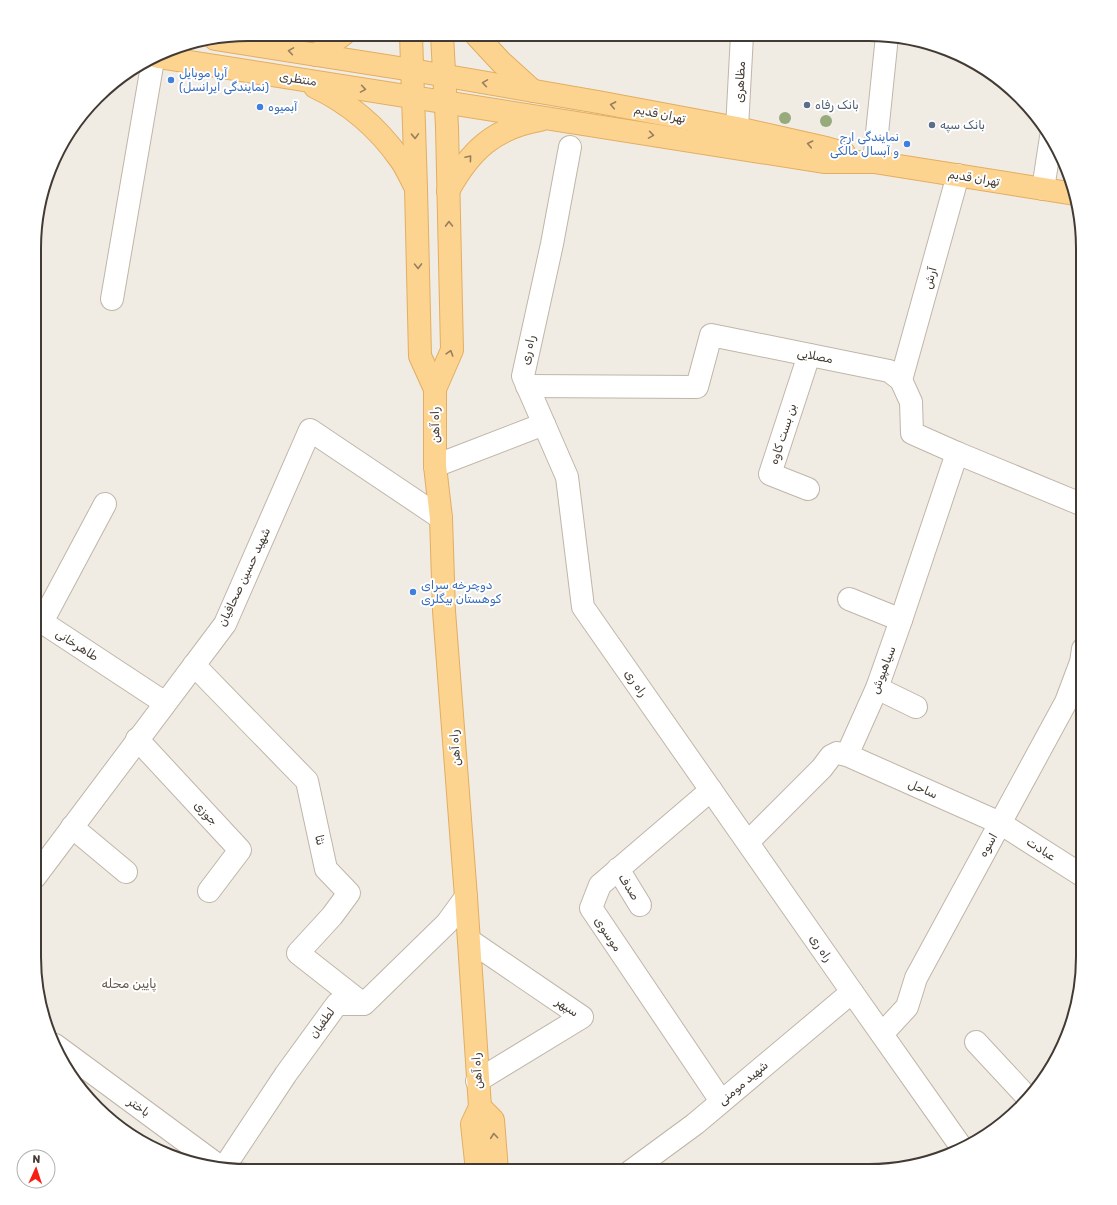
<svg xmlns="http://www.w3.org/2000/svg" width="1117" height="1205" font-family="Rubik,Cairo,sans-serif">
  <style>
    .lines { fill: none; stroke-linecap: round; stroke-linejoin: round }
    .minor-casing { stroke: #c0b5a9; stroke-width: 24 }
    .major-casing { stroke: #e2ae60; stroke-width: 24 }
    .minor { stroke: #fff; stroke-width: 22 }
    .major { stroke: #fdd390; stroke-width: 22 }
    .tree { fill: #96aa7c }
    .oneway { stroke: #977f5d }
    .shop-dot { fill: #3f7fe0; stroke: #fff; stroke-width: 1.5 }
    .service-dot { fill: #5c6f8a; stroke: #fff; stroke-width: 1.5 }
    .labels { text-anchor: middle; stroke-width: 4; stroke-linejoin: round; paint-order: stroke }
    .shop-label { font-size: 12px; fill: #366cbe; stroke: #fff; text-anchor: start }
    .street-label { font-size: 12px; fill: #433b33; stroke: #fff }
    .service-label { font-size: 12px; fill: #4e5e75; stroke: #fff; text-anchor: start }
    .neighbourhood-label { font-size: 13px; fill: #66584b; stroke: #fff }
    .rim { fill: none; stroke: #433b33; stroke-width: 2 }
  </style>
  <rect width="100%" height="100%" fill="#f1ece3"/>
  <g class="lines">
    <defs>
      <g id="minor">
        <path d="M737,128l5,-93"/>
        <path d="M570,147l-18,97 -29,132 44,101 16,130 269,385 110,156"/>
        <path d="M874,162l13,-126"/>
        <path d="M1043,189l8,-52"/>
        <path d="M112,299l41,-239"/>
        <path d="M901,380l57,-205"/>
        <path d="M527,386l170,1 14,-52 178,36 12,9 10,22 1,31 45,20 126,52"/>
        <path d="M435,466l109,-42"/>
        <path d="M808,489l-38,-15 39,-119"/>
        <path d="M105,504l-63,118 123,81"/>
        <path d="M849,599l52,21"/>
        <path d="M194,665l113,116 19,88 23,24 -17,23 -34,37 65,51"/>
        <path d="M877,688l39,19"/>
        <path d="M137,739l103,111 -31,41"/>
        <path d="M847,755l153,68 83,53"/>
        <path d="M711,790l-111,95 -9,23 130,193"/>
        <path d="M72,827l54,45"/>
        <path d="M748,842l74,-74 9,-12 6,-3 10,2 30,-67 24,-68 56,-167"/>
        <path d="M618,869l22,36"/>
        <path d="M35,877l190,-253 85,-194 131,88"/>
        <path d="M469,940l113,77 -105,64"/>
        <path d="M882,1034l25,-27 9,-29 150,-276 15,-40 2,-13"/>
        <path d="M976,1042l53,57"/>
        <path d="M55,1045l168,124"/>
        <path d="M223,1169l63,-95 51,-70h27l83,-81 19,-26"/>
        <path d="M631,1171l64,-47 157,-132"/>
      </g>
      <g id="major">
        <path d="M411,34l5,154 4,168 15,33v77l6,52 3,93 22,286 14,210 -8,17 5,47"/>
        <path d="M476,35l25,27 32,29"/>
        <path d="M215,39l197,31 186,32 139,26 89,20 18,5"/>
        <path d="M316,55l28,-21"/>
        <path d="M158,57l666,105h50l201,32"/>
        <path d="M315,87c34,16 63,41 85,72 6,8 10,18 15,27"/>
        <path d="M448,191c22,-40 46,-63 92,-71"/>
        <path d="M435,389l17,-39 -5,-223 -5,-92"/>
        <path d="M480,1107l13,13 4,51"/>
      </g>
    </defs>
    <use href="#minor" class="minor-casing"/>
    <use href="#major" class="major-casing"/>
    <use href="#minor" class="minor"/>
    <use href="#major" class="major"/>
  </g>
  <g class="tree">
    <circle cx="785" cy="118" r="6"/>
    <circle cx="826" cy="121" r="6"/>
  </g>
  <defs><path id="oneway-chevron" d="M-2-3.5L2.5 0L-2 3.5" fill="none" stroke-width="1.6" stroke-linecap="round" stroke-linejoin="round"/></defs>
  <g class="oneway">
    <use href="#oneway-chevron" transform="translate(291 51) rotate(-171)"/>
    <use href="#oneway-chevron" transform="translate(485 83) rotate(-171)"/>
    <use href="#oneway-chevron" transform="translate(363 89) rotate(9)"/>
    <use href="#oneway-chevron" transform="translate(613 105) rotate(-169)"/>
    <use href="#oneway-chevron" transform="translate(651 135) rotate(9)"/>
    <use href="#oneway-chevron" transform="translate(415 136) rotate(88)"/>
    <use href="#oneway-chevron" transform="translate(810 144) rotate(-168)"/>
    <use href="#oneway-chevron" transform="translate(469 158) rotate(-50)"/>
    <use href="#oneway-chevron" transform="translate(449 224) rotate(-91)"/>
    <use href="#oneway-chevron" transform="translate(418 266) rotate(89)"/>
    <use href="#oneway-chevron" transform="translate(450 353) rotate(-73)"/>
    <use href="#oneway-chevron" transform="translate(494 1136) rotate(-95)"/>
  </g>
  <g class="shop-dot">
    <circle cx="171" cy="80" r="4"/>
    <circle cx="260" cy="107" r="4"/>
    <circle cx="907" cy="144" r="4"/>
    <circle cx="413" cy="592" r="4"/>
  </g>
  <g class="service-dot">
    <circle cx="807" cy="105" r="4"/>
    <circle cx="932" cy="125" r="4"/>
  </g>
  <g class="labels">
    <g class="shop-label">
      <text x="179" y="77">آریا موبایل<tspan x="179" dy="14">(نمایندگی ایرانسل)</tspan></text>
      <text x="268" y="111">آبمیوه</text>
      <text x="899" y="141" text-anchor="end">نمایندگی ارج<tspan x="899" dy="14">و آبسال مالکی</tspan></text>
      <text x="421" y="589">دوچرخه سرای<tspan x="421" dy="14">کوهستان بیگلری</tspan></text>
    </g>
    <g class="street-label">
      <text transform="translate(298 79) rotate(9)" y="4">منتظری</text>
      <text transform="translate(740 82) rotate(-87)" y="4">مظاهری</text>
      <text transform="translate(660 114) rotate(11)" y="4">تهران قدیم</text>
      <text transform="translate(974 178) rotate(9)" y="4">تهران قدیم</text>
      <text transform="translate(930 278) rotate(-75)" y="4">آرش</text>
      <text transform="translate(528 350) rotate(-78)" y="4">راه ری</text>
      <text transform="translate(815 356) rotate(11)" y="4">مصلایی</text>
      <text transform="translate(435 425) rotate(-91)" y="4">راه آهن</text>
      <text transform="translate(783 434) rotate(-72)" y="4">بن بست کاوه</text>
      <text transform="translate(244 577) rotate(-65)" y="4">شهید حسین صحافیان</text>
      <text transform="translate(77 645) rotate(33)" y="4">طاهرخانی</text>
      <text transform="translate(883 670) rotate(-69)" y="4">سیاهپوش</text>
      <text transform="translate(636 683) rotate(55)" y="4">راه ری</text>
      <text transform="translate(455 748) rotate(-94)" y="4">راه آهن</text>
      <text transform="translate(923 789) rotate(24)" y="4">ساحل</text>
      <text transform="translate(206 813) rotate(47)" y="4">جوزی</text>
      <text transform="translate(320 840) rotate(78)" y="4">نثا</text>
      <text transform="translate(988 845) rotate(-61)" y="4">اسوه</text>
      <text transform="translate(1041 849) rotate(33)" y="4">عبادت</text>
      <text transform="translate(629 887) rotate(58)" y="4">صدف</text>
      <text transform="translate(608 934) rotate(56)" y="4">موسوی</text>
      <text transform="translate(821 948) rotate(55)" y="4">راه ری</text>
      <text transform="translate(567 1007) rotate(34)" y="4">سپهر</text>
      <text transform="translate(322 1023) rotate(-54)" y="4">لطفیان</text>
      <text transform="translate(477 1071) rotate(-94)" y="4">راه آهن</text>
      <text transform="translate(743 1083) rotate(-40)" y="4">شهید مومنی</text>
      <text transform="translate(139 1107) rotate(36)" y="4">باختر</text>
    </g>
    <g class="service-label">
      <text x="815" y="109">بانک رفاه</text>
      <text x="940" y="129">بانک سپه</text>
    </g>
    <g class="neighbourhood-label">
      <text x="129" y="988">پایین محله</text>
    </g>
  </g>
  <path d="M0 0H1117V1205H0ZM248 41H869A207 207 0 0 1 1076 248V957A207 207 0 0 1 869 1164H248A207 207 0 0 1 41 957V248A207 207 0 0 1 248 41Z" fill="#fff" fill-rule="evenodd"/>
  <path class="rim" d="M248 41H869A207 207 0 0 1 1076 248V957A207 207 0 0 1 869 1164H248A207 207 0 0 1 41 957V248A207 207 0 0 1 248 41Z"/>
  <g transform="translate(36 1169) rotate(3)"><circle r="19" fill="#ffffff" stroke="#b4b1ad"/>
  <path d="M0-3L7 15L0 10L-7 15Z" fill="#f81e13"/>
  <text y="-6" font-size="11" font-weight="bold" text-anchor="middle" fill="#433b33">N</text>
  </g>
</svg>
